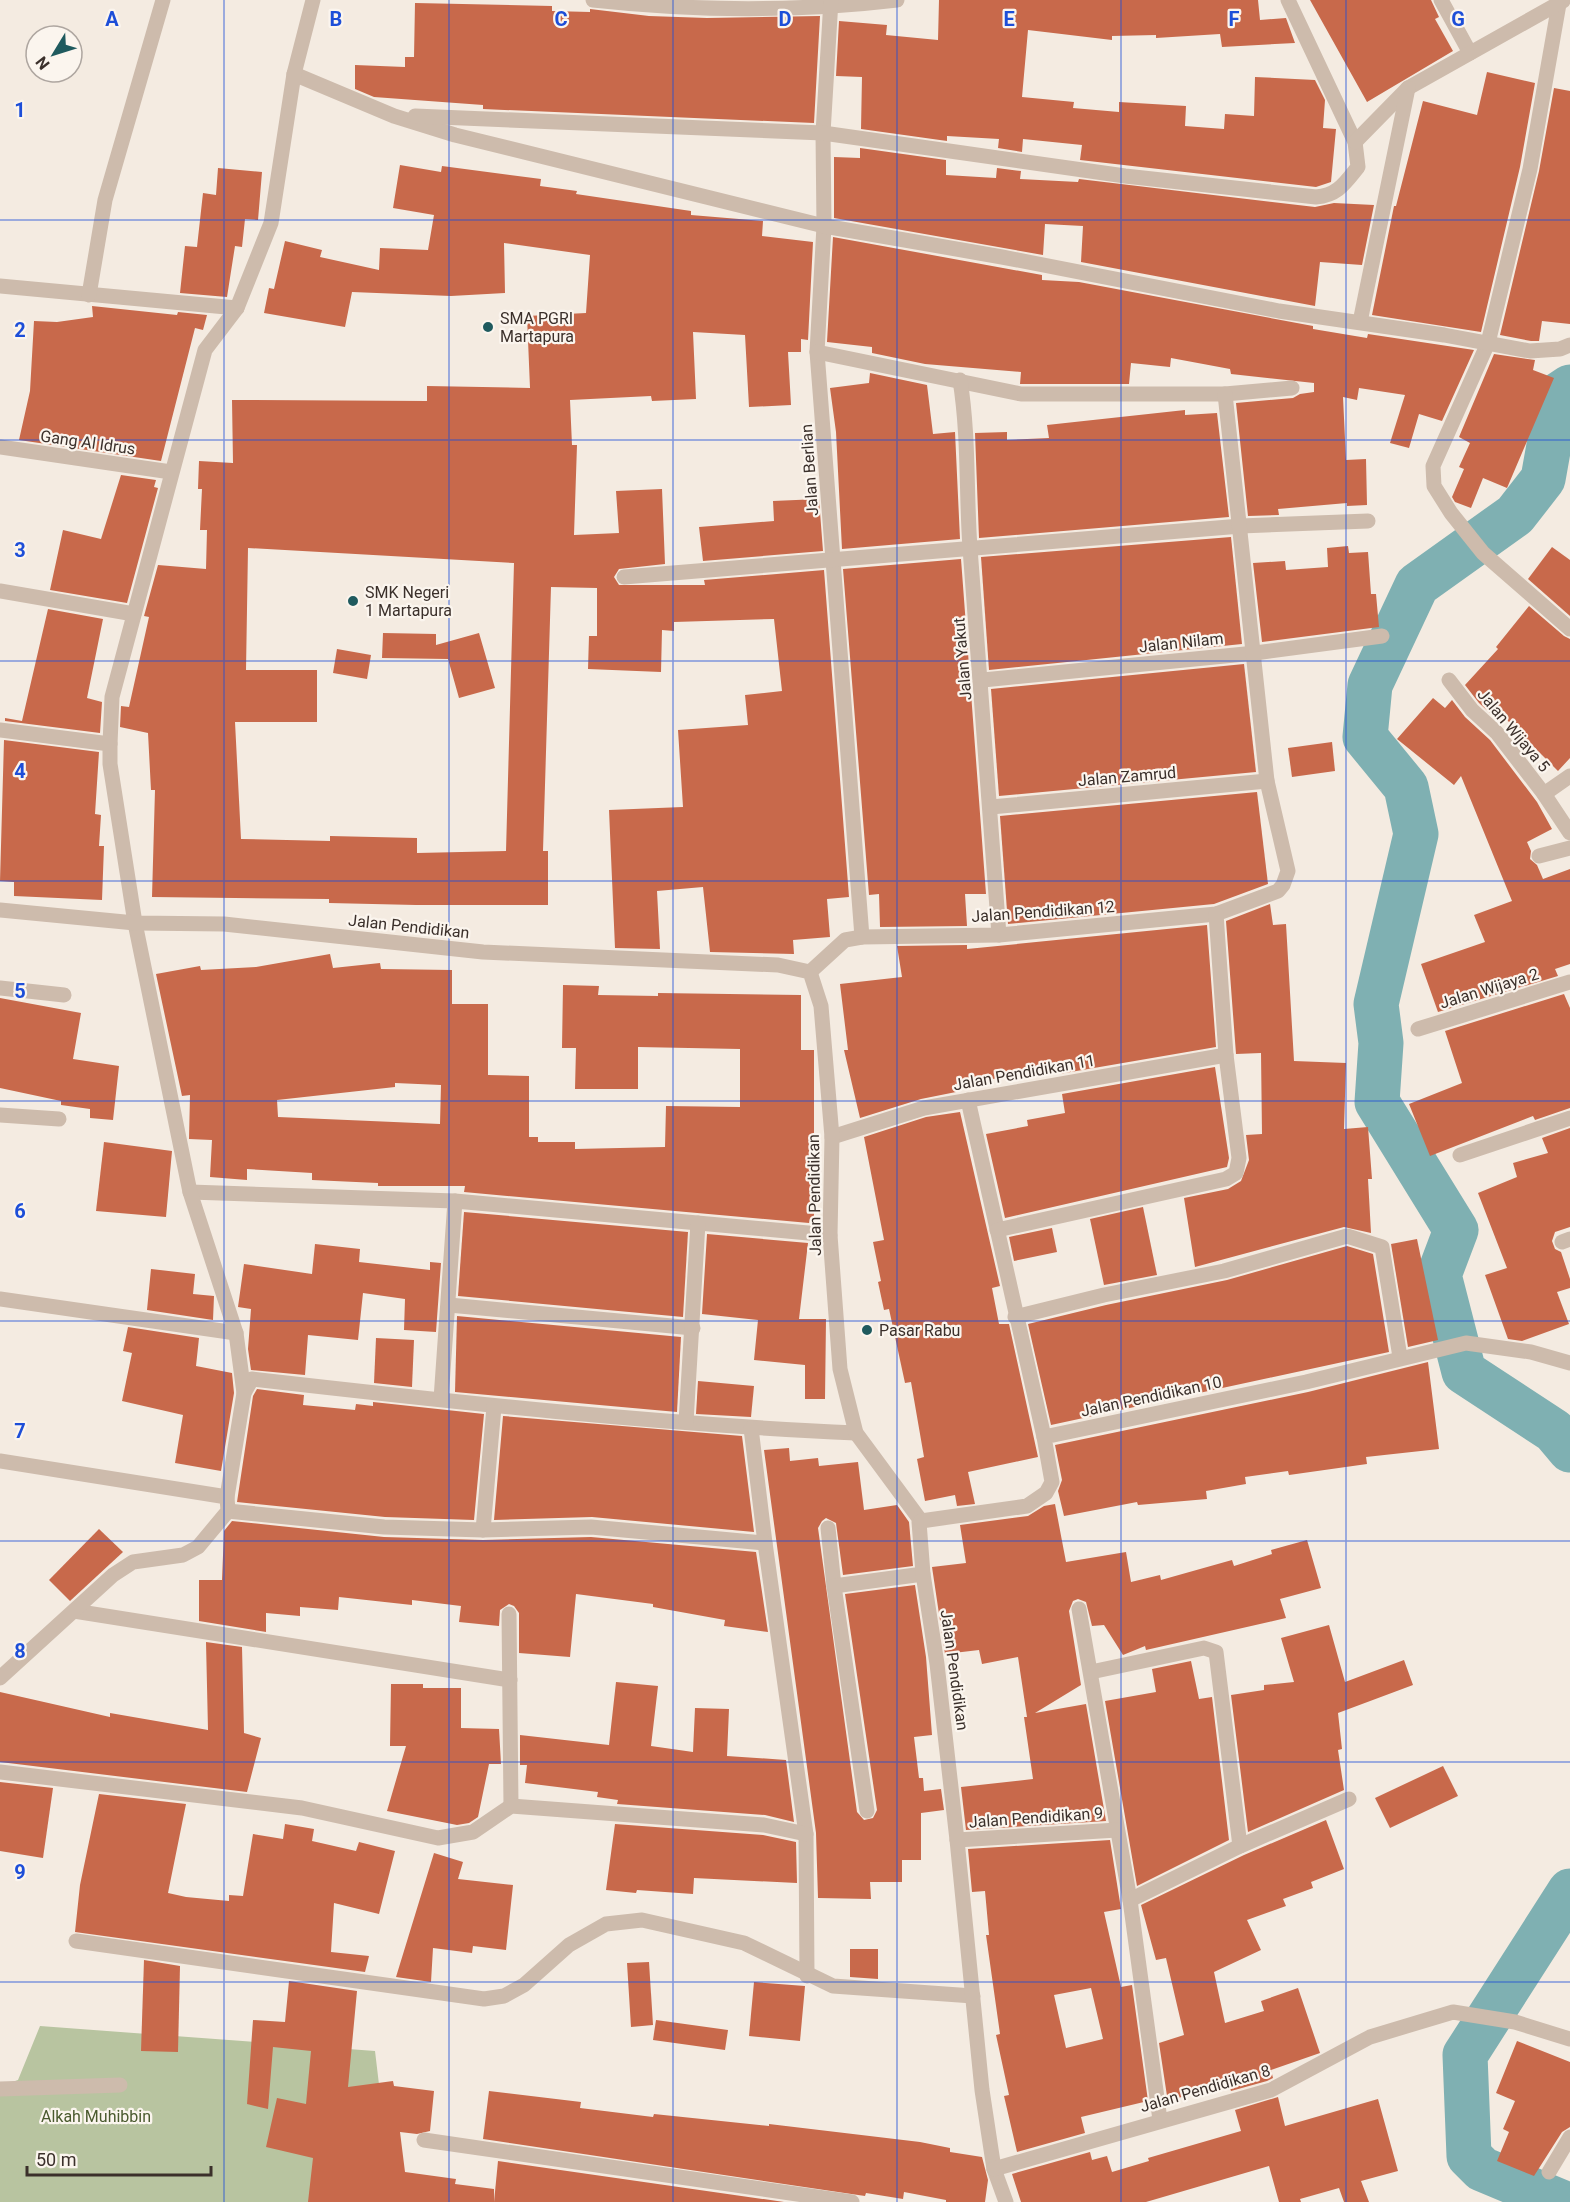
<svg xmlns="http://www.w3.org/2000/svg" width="1570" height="2202" font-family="Roboto,sans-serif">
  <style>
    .green { fill: #b8c4a0 }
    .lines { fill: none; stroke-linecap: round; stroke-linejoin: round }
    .river { stroke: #7fb0b2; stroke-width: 45 }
    .building { fill: #c8694b; fill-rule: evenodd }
    .minor { stroke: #cdbbac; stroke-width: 15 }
    .tertiary { stroke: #cdbbac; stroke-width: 15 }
    .grid { fill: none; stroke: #1d4ed8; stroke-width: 1.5; stroke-opacity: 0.55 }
    .poi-dot { fill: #1f5a5e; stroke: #fbf5ee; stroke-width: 2 }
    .labels { text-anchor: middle; stroke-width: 4.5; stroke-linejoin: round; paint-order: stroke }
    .poi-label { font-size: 16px; fill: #3b302b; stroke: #fbf5ee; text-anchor: start }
    .street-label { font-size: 16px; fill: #3b302b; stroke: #fbf5ee }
    .park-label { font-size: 16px; fill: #4a5a2e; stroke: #fbf5ee }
    .grid-label { font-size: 20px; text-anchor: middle; font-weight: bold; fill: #1d4ed8; stroke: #fbf5ee; stroke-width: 4.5; stroke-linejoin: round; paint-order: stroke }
  </style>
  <rect width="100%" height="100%" fill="#f4ebe1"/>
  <path class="green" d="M40,2026l335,25 18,151h-393v-116l18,-6z"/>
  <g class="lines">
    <g class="river">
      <path d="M1570,387l-12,8 -15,84 -28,36 -98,70 -47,100 -5,52 41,50 10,47 -40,170 5,39 -4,59 79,128 -17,45 25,97 90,59 16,19"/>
      <path d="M1561,2202l-79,-33 -13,-13 -4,-101 105,-164"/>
    </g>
  </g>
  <g class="building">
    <path d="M939,0h319l2,20 26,-2 9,25 -73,4 -2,-13 -64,4v-3l-44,1v4l-84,-10 -6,67 52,5 -1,6 46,4v-10l67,4 -1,20 39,3 1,-15 29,2 1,-39 60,3 10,20 -2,28 13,1 -5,53 -15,5 -236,-27 2,-15 -59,-6 -1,13 -24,-4 1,-9 -52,-3v5l-86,-12 1,-52 -26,-1 3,-55 48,4 -1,10 52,5z"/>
    <path d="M1310,0h121l8,17 -4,2 18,32 -86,51z"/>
    <path d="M415,3l137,3v5l38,1v-3l59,7 58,2 113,-2 -6,107 -331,-14v-4l-109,-8 -19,-8v-24l50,2v-10h9z"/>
    <path d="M1487,72l48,11 -15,84 -39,165 -109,-17 22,-109h2l27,-105 54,14z"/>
    <path d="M1554,88l16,3v233l-28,-3 -3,20h-8l-31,-6 39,-164z"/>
    <path d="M860,148l86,12v15l50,3 1,-10 24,3 -1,8 58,3 1,-3 236,28 19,-4 40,2 -12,60 -42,-3 -5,44 -234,-44 2,-36 -38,-2 -2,31 -209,-37v-61l26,1z"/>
    <path d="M400,165l41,7 1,-6 99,13 -1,7 37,5 -1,3 115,17v4l72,6 -1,15 51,6 -5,98 -7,-1v13h-13l3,53 -42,2 -4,-72 -52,-3 3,67 -44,2 -1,-5 -81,4 2,45h5l-3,90 45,-2 -3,-42 46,-2 3,75 -46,5 -5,8 5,8h86l-1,-5 120,-10 25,327 -22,2 3,38 -37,3 1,14 -84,-2 -7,-65 -46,4 3,58 -45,-1 -6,-138 74,-3 -5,-77 70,-5 -3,-30 37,-4 -8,-72 -100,3v9l-12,-1 -1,42 -73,-3 1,-33h8v-48l-46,-1 -8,264h5v54h-132l-87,-2v-4l-177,-2 3,-107h-4l-3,-57 -28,-6 1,-21 8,1 20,-90 -5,-1 14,-51 48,4 1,-39h-7l2,-41h-4l1,-28 34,2 -1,-63 195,1v-15l103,2 -3,-72 59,-3 4,-58 -86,-12 1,50 -54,3 -99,-4 -7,35 -81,-14 5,-25 5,1 11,-48 37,9 -2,7 59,13 1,-22 48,2 6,-35 -41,-7zM248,548l266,15 -8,288 -89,2v-15l-87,-2v5l-89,-2 -6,-117h82v-52h-71z"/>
    <path d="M218,168l44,4 -4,48 -13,-1 -3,28 -7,-1 -8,51 -47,-4 5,-47 12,1 6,-54 13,2z"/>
    <path d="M833,237l209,38v5l37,2 234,44v3l54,9 1,-4 106,16 -32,71 -23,-7 -10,34 -19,-5 15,-48 -46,-7 -2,12 -14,-3 3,63 20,-1 1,46 -20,1v-3l-69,6 1,6 -31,1 -12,-113 57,-5 7,-4 14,-2v-9l-83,-9 -1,-5 -59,-11 -1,9 -39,-4 -2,21h-109l1,-12 -96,-8 -53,-11v-6l-45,-5z"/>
    <path d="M92,306l85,9 1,-3 29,3 -4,15 -8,-2 -34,133 -142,-21 11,-49 4,-70 23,1 36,-5z"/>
    <path d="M1494,354l41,6 -2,10 21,8 -47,110 -24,-10 -12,30 -16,-6 -3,-5 12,-28 -5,-2 11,-24 -11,-6z"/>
    <path d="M870,373l57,12 6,49 22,-2 5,107 -118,10 -6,-117 -6,-44 39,-5z"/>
    <path d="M1185,410v5l32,-2 12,104 -250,21 -4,-105 32,-1v8l42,-2 -2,-13z"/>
    <path d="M121,475l35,5 -2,7 4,1 -31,115 -77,-13 13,-60 38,9z"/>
    <path d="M819,499l4,52 -120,10 -4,-34 75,-6 -1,-20z"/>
    <path d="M1231,537l11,107 -253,26 -8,-113z"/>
    <path d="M1348,546l1,7 19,-1 3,42h5l3,33 -117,15 -9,-79 32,-2 1,9 42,-3 -1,-19z"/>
    <path d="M1552,547l18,13v56l-42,-37z"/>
    <path d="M961,559l25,335h-21l2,32 -87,1 -1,-33 -10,1 -26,-326z"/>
    <path d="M1529,606l35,30 6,3v119l-12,13 -76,-76 10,20 -13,-12 -14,-18 33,-36 -2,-2z"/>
    <path d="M48,609l55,10 -16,79 15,4 -2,31 -95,-12v-3l17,3z"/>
    <path d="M383,633l53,1v11l43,-12 16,55 -36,10 -11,-39 -66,-1z"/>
    <path d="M337,649l34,6 -4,24 -34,-6z"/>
    <path d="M1244,664l12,108 -257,24 -8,-107z"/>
    <path d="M1433,698l12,10 7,-8 13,17 25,23 47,62 15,27 -25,13 4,9 -1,8 7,6 6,14 27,-10v95l-15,5 3,7 -120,36 -17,-48 64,-22 -11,-27 38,-14 -51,-125 -7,9 -57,-46z"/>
    <path d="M4,740l95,12 -4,62 6,1 -2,31h5l-2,54 -88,-4v-14l-14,-1z"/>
    <path d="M1332,742l3,29 -43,6 -4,-29z"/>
    <path d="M1257,792l11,92 -54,20 -206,20 -8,-108z"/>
    <path d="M1270,904l3,21 13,-1 8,137 52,2 -2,66 24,-2 4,52h-4l3,54 -27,-6 -149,40 -11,-69 44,-9 13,-8 8,-21 -3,-25 16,-1 -1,-81 -25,1 -10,-133z"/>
    <path d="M1207,925l9,122 -157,27 -1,-2 -22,1 -81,11 1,8 -35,7 -61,19 -16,-68h4l-8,-66 62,-7 -5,-31 70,-1v4z"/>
    <path d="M330,954l3,14 47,-5 1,6 71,1v34h36v71l41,1v61h9v5h37v7l90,-2 1,-41 74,1v-58l-102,-2v42h-63l1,-41h-14l1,-63 36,1 -1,9 60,1v-3l143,2v55h13v170h-4l-1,3 -345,-31 1,-6h-87v-3l-66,-3v-7l-65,-4v11l-37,-3 2,-37 -23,-1 1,-44 -8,1 -26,-122 44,-8 1,4 55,-3zM395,1083l46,2 -1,39 -162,-7 -1,-17 118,-13z"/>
    <path d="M1564,994l6,14v100l-35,12 -2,-4 -103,40 -21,-52 53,-21 -17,-52z"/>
    <path d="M0,998l81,15 -8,46 46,7 -6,54 -23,-2v-9l-29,-4v-4l-61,-13z"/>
    <path d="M1215,1067l14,91 -2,9 -222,51 -19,-84 42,-8 -1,-6 38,-7 -3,-19z"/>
    <path d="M960,1112l40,174 -8,2 7,36h10l29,133 -70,15 7,32 -18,2 -2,-11 -30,6 -8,-42 7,-2 -13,-75 -6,1 -16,-74 -5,1 -6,-28 3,-1 -8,-39 11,-2 -20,-103 62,-20z"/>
    <path d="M1570,1128v99l-15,5 -3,9 3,8 6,3 9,27v9l-13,4 12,32 -47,17 -14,-2 -23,-64 22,-7 -29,-75 39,-16 -4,-14 35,-10 -6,-15z"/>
    <path d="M104,1142l68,9 -6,66 -70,-6z"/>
    <path d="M1143,1207l14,68 -53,10 -14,-66z"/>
    <path d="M464,1212l224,20 -5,85 -225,-21z"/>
    <path d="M1052,1228l5,24 -43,9 -5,-24z"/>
    <path d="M707,1234l101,9 -9,76h27l-1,80h-20v-34l-51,-5 4,-40 -56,-6z"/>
    <path d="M1417,1239l21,101 -30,7 -17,-103z"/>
    <path d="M315,1244l45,5 -1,13 71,8v-8l11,1 -5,69 -32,-2 1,-31 -42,-6 -5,47 -50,-5 -3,40 -54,-5 -3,-21 3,-40 -13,-2 6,-43 68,10z"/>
    <path d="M1347,1246l26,8 16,98 -338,73 -23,-101 78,-19 121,-25z"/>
    <path d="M151,1269l44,5 -2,20 21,2 -1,24 -66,-10z"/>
    <path d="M457,1316l224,21 -4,75 -222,-20z"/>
    <path d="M128,1327l71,11 -3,28 36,7 2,20 -13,78 -46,-8 8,-48 -61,-14 10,-48 -9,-2z"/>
    <path d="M376,1338l38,2 -2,47 -38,-4z"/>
    <path d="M1428,1362l11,87 -73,8 1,7 -78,11 -1,-4 -43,6 1,7 -40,7 1,8 -69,6 -1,-3 -73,14 -6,-25 4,-11 -7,-35 253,-53z"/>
    <path d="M698,1381l56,5 -3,31 -55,-3z"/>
    <path d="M257,1389l47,6 -1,10 52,5 1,-6 17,2v-4l111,12 -10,106 -89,-3 -148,-15 16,-106z"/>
    <path d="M503,1416l239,20 12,96 -162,-15 -98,3z"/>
    <path d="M789,1448l1,13 28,-3 1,8 39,-4 6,48 33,-5 12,17 4,44 -70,9 -7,-52 -10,-5 -4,3 -4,7 39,284 7,8 9,-2 4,-8 -32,-216 70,-9 11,72 6,78 -18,2 5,41h4l1,13 17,-2 3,21 -23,3v47h-19v22h-32l1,17 -53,-1 -2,-65 -52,-383z"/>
    <path d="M1055,1504l11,58 60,-10 5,30 29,-7 1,5 71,-20 2,6 38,-12 -1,-4 36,-10 14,48 -41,11 6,19 -140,32 -1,-4 -22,9 -19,-30 -12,1 -6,-24 -8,-3 -5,2 -4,10 12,74 -46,28 51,-9 20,117 -140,9 -5,-43 72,-8 -9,-62h3l-9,-60 -36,7 -3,-14 -34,4 -13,-87 34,-4 -6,-38 68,-9 16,-10z"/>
    <path d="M232,1521l152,16 99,3 108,-3 165,15 12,80 -44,-6 1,-6 -72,-13v-3l-77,-10 -6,63 -51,-4v-40l-5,-7 -5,-2 -9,6 -1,16 -40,-4 2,-16 -49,-6v5l-73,-8 -1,13 -38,-3v9l-34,-3v19l-67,-11v-41h23l2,-49z"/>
    <path d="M99,1529l24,23 -53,49 -21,-21z"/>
    <path d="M1329,1625l16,57 59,-22 9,25 -75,28 4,36 -4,1 6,40 -96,42 -17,-137 33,-5v-5l30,-3 -13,-44z"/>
    <path d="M206,1642l36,5 2,86 17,5 -14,54 -247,-30v-70l110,25v-4l98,17z"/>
    <path d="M1191,1661l8,38 13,-2 17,143 -92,46 -32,-185 51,-9 -4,-23z"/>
    <path d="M616,1682l42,4 -7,60 42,6 2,-44 34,1 -2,47 59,4 8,62 -29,-7 -148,-11 1,-4 -21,-3 1,-5 -73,-9 2,-18h-7v-30l89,10z"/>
    <path d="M391,1684h32v4h38v40l38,1 2,35h-12l-11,53 -9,6 -12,2 -70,-14 19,-65h-16z"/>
    <path d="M1443,1766l15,30 -68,32 -15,-30z"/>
    <path d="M0,1782l53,6 -10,70 -43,-7z"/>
    <path d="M99,1794l87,10 -18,89 18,4 43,4v-6l14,1 10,-62 30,5 2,-15 29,5 -2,12 44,10 3,-9 36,9 -16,63 -45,-11 -3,49 38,4 -4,16 -290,-40 5,-47z"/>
    <path d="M1326,1820l18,49 -33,13 2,6 -30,11 3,7 -39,14 14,30 -47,22 11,51 39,-12 -3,-10 37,-13 22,65 -49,17 2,8 -6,3 -36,10 -3,-8 -53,16 -2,-4 -6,1 -8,-53 25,-8 -18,-77 -10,2 -15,-55 103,-50z"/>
    <path d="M615,1824l148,11 33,7 1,41 -103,-5 -1,16 -56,-4 -1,3 -30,-3z"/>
    <path d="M1110,1840l11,69 -17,3 17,75 11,-2 16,116 -67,16 4,16 -68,19 -13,-56 5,-1 -13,-60 4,-1 -14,-99h3l-4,-44 -13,1 -4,-43zM1091,1988l12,51 -37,9 -12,-53z"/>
    <path d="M434,1853l29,9 -5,17 55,6 -7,65 -33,-4 -1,7 -39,-5 -2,34 -35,-5z"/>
    <path d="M850,1949h28v30l-28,-2z"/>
    <path d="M144,1960l36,6 -2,86 -37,-1z"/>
    <path d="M649,1962l4,63 -22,2 -4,-64z"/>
    <path d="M289,1981l68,10 -9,96 45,-6 1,5 40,5 -4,40 -13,3 -17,-2 5,40 51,7 -1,5 39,5v13h-186l5,-44 -47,-11 11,-49 29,6 5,-53 -38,-4 -5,62 -21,-5 6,-84 32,2z"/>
    <path d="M754,1982l51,4 -5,55 -51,-5z"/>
    <path d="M656,2020l72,10 -3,20 -72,-10z"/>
    <path d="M1517,2041l53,21v65l-8,5 -28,44 -37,-15 12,-29 -6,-3 12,-28 -19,-8z"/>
    <path d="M489,2091l92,11 -1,6 73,9 1,-3 115,12v-2l151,18 30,6v4l32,5 6,23 -3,22h-39v-2l-42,-8 -1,7 -37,-6 -1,3 -382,-57z"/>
    <path d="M1278,2097l7,29 93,-27 20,72 -37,10 8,21h-25l-5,-14 -39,11 1,3h-22l-10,-36 -123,36h-125l-9,-28 78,-22 2,8 15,-4 5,16 37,-11 -1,-3 93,-27 -6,-21z"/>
    <path d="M498,2161l286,41h-290z"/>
  </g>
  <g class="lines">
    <g class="minor">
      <path d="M593,0c101,11 203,12 304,0"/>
      <path d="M831,0l-8,133 1,93 -7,126 45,585"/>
      <path d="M1441,0l29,53"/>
      <path d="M1559,4l-29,165 -42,174 -55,123 1,20 17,27 32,40 87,76"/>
      <path d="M294,74l100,42 61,19 369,91 178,31 277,54 165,24 86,16 30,-2 10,-4"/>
      <path d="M415,116l408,17 302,43 191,21c22,-2 29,-14 42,-30l-3,-25 -67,-142"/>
      <path d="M1355,142l53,-54 155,-87"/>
      <path d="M0,286l237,22"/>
      <path d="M89,295l16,-95 58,-200"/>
      <path d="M1360,322l48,-234"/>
      <path d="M817,352l204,42h204l67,-6"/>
      <path d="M960,380c9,56 6,112 10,168 10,129 20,258 29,387"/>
      <path d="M0,447l171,25"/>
      <path d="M624,577l617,-51 127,-5"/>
      <path d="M0,591l134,23"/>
      <path d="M983,680l272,-27 127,-17"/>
      <path d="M1449,680l23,30 25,23 47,61 26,39"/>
      <path d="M0,730l110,14"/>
      <path d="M1544,794l26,-18"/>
      <path d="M991,807l276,-26"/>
      <path d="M1539,856l31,-8"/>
      <path d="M810,972l35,-32 17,-3 137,-2 217,-21 62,-23 5,-6 5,-14 -21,-90 -42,-387"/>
      <path d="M0,988l64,7"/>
      <path d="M1418,1029l152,-47"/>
      <path d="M968,1100l76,337"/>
      <path d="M0,1115l59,4"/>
      <path d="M832,1137l92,-29 302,-53"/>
      <path d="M1460,1155l110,-37"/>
      <path d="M190,1192l265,9 375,34"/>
      <path d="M997,1230l229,-51 10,-6 3,-15 -13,-103 -10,-141"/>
      <path d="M1562,1242l8,-3"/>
      <path d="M0,1299l236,34"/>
      <path d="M449,1305l244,23"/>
      <path d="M1015,1317l89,-22 120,-24 123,-35 35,11 18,110"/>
      <path d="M244,1393l8,-14c201,23 402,45 604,54"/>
      <path d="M441,1399l14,-198"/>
      <path d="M686,1422l12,-199"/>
      <path d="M751,1428l14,115 41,291 1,142"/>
      <path d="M0,1461l227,36"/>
      <path d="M228,1511l156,16 99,3 108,-3 174,16"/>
      <path d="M828,1528l6,58 33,225"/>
      <path d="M483,1530l11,-123"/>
      <path d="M834,1586l89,-12"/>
      <path d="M1079,1609l51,291 30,220"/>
      <path d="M74,1611l436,69"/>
      <path d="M509,1614l2,192"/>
      <path d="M1091,1672l113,-24 12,4 24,194"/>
      <path d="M0,1678l113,-103 20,-13 50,-7 15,-8 30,-36 -1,-14 17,-104 -8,-60 -46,-141 -55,-269 -25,-159v-20l2,-47 93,-347 32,-42 34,-85 23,-149 19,-74"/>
      <path d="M0,1772l302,36 136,30 35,-6 38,-26 253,19 42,9"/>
      <path d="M957,1840l160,-10"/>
      <path d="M1130,1900l110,-54 109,-47"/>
      <path d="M76,1941l408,58 20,-3 20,-11 45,-40 37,-21 36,-4 102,23 89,43 140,10"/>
      <path d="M0,2089l120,-4"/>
      <path d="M424,2140l428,62"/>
      <path d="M1549,2172l21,-35"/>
    </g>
    <g class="tertiary">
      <path d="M0,910l135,13 89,1 259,28 295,13 32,7 11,34 11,131 -2,98 10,134 16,64 65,88 -2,1 4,52 14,90 20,176 25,250 12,79 12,33"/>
      <path d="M921,1521l106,-15 19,-13 6,-11 -8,-45 262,-55 160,-39 65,9 39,11"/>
      <path d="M994,2169l277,-79 99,-53 83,-25 62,10 55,17"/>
    </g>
  </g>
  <path class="grid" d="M224,0v2202M449,0v2202M673,0v2202M897,0v2202M1121,0v2202M1346,0v2202M0,220h1570M0,440h1570M0,661h1570M0,881h1570M0,1101h1570M0,1321h1570M0,1541h1570M0,1762h1570M0,1982h1570"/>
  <g class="poi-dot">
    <circle cx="488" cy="327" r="6"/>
    <circle cx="353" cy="601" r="6"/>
    <circle cx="867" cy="1330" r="6"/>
  </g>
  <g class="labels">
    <g class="poi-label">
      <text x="500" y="324">SMA PGRI<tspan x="500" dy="18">Martapura</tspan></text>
      <text x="365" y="598">SMK Negeri<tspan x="365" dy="18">1 Martapura</tspan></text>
      <text x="879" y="1336">Pasar Rabu</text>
    </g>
    <g class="street-label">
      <text transform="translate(88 442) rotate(8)" y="6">Gang Al Idrus</text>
      <text transform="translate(809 470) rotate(-94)" y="6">Jalan Berlian</text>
      <text transform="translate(1181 642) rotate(-6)" y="6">Jalan Nilam</text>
      <text transform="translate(962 659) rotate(-95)" y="6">Jalan Yakut</text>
      <text transform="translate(1514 730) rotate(50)" y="6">Jalan Wijaya 5</text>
      <text transform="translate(1127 776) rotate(-5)" y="6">Jalan Zamrud</text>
      <text transform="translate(1043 911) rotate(-4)" y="6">Jalan Pendidikan 12</text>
      <text transform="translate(409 926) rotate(6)" y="6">Jalan Pendidikan</text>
      <text transform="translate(1489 988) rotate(-17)" y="6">Jalan Wijaya 2</text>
      <text transform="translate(1024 1072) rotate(-10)" y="6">Jalan Pendidikan 11</text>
      <text transform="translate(814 1195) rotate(-91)" y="6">Jalan Pendidikan</text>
      <text transform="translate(1151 1396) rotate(-12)" y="6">Jalan Pendidikan 10</text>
      <text transform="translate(955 1670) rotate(82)" y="6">Jalan Pendidikan</text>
      <text transform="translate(1036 1817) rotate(-4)" y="6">Jalan Pendidikan 9</text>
      <text transform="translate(1205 2088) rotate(-16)" y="6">Jalan Pendidikan 8</text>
    </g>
    <g class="park-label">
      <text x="96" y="2122">Alkah Muhibbin</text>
    </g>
  </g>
  <g class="grid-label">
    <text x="112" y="26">A</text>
    <text x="336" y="26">B</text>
    <text x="561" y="26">C</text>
    <text x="785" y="26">D</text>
    <text x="1009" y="26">E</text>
    <text x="1234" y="26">F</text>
    <text x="1458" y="26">G</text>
    <text x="20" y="117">1</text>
    <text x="20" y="337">2</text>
    <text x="20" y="557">3</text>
    <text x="20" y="778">4</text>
    <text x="20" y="998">5</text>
    <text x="20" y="1218">6</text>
    <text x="20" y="1438">7</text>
    <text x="20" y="1658">8</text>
    <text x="20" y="1879">9</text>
  </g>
  <g transform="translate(54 54) rotate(232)"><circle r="28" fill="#fbf5ee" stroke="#aea6a0" stroke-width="1.5"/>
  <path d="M0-4.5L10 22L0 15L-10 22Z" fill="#1f5a5e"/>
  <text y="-9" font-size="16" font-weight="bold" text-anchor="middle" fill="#3b302b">N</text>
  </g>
  <path d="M27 2166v9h184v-9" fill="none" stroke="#3b302b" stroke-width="3"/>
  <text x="36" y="2166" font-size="18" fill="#3b302b" stroke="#fbf5ee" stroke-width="4.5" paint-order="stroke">50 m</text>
</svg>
